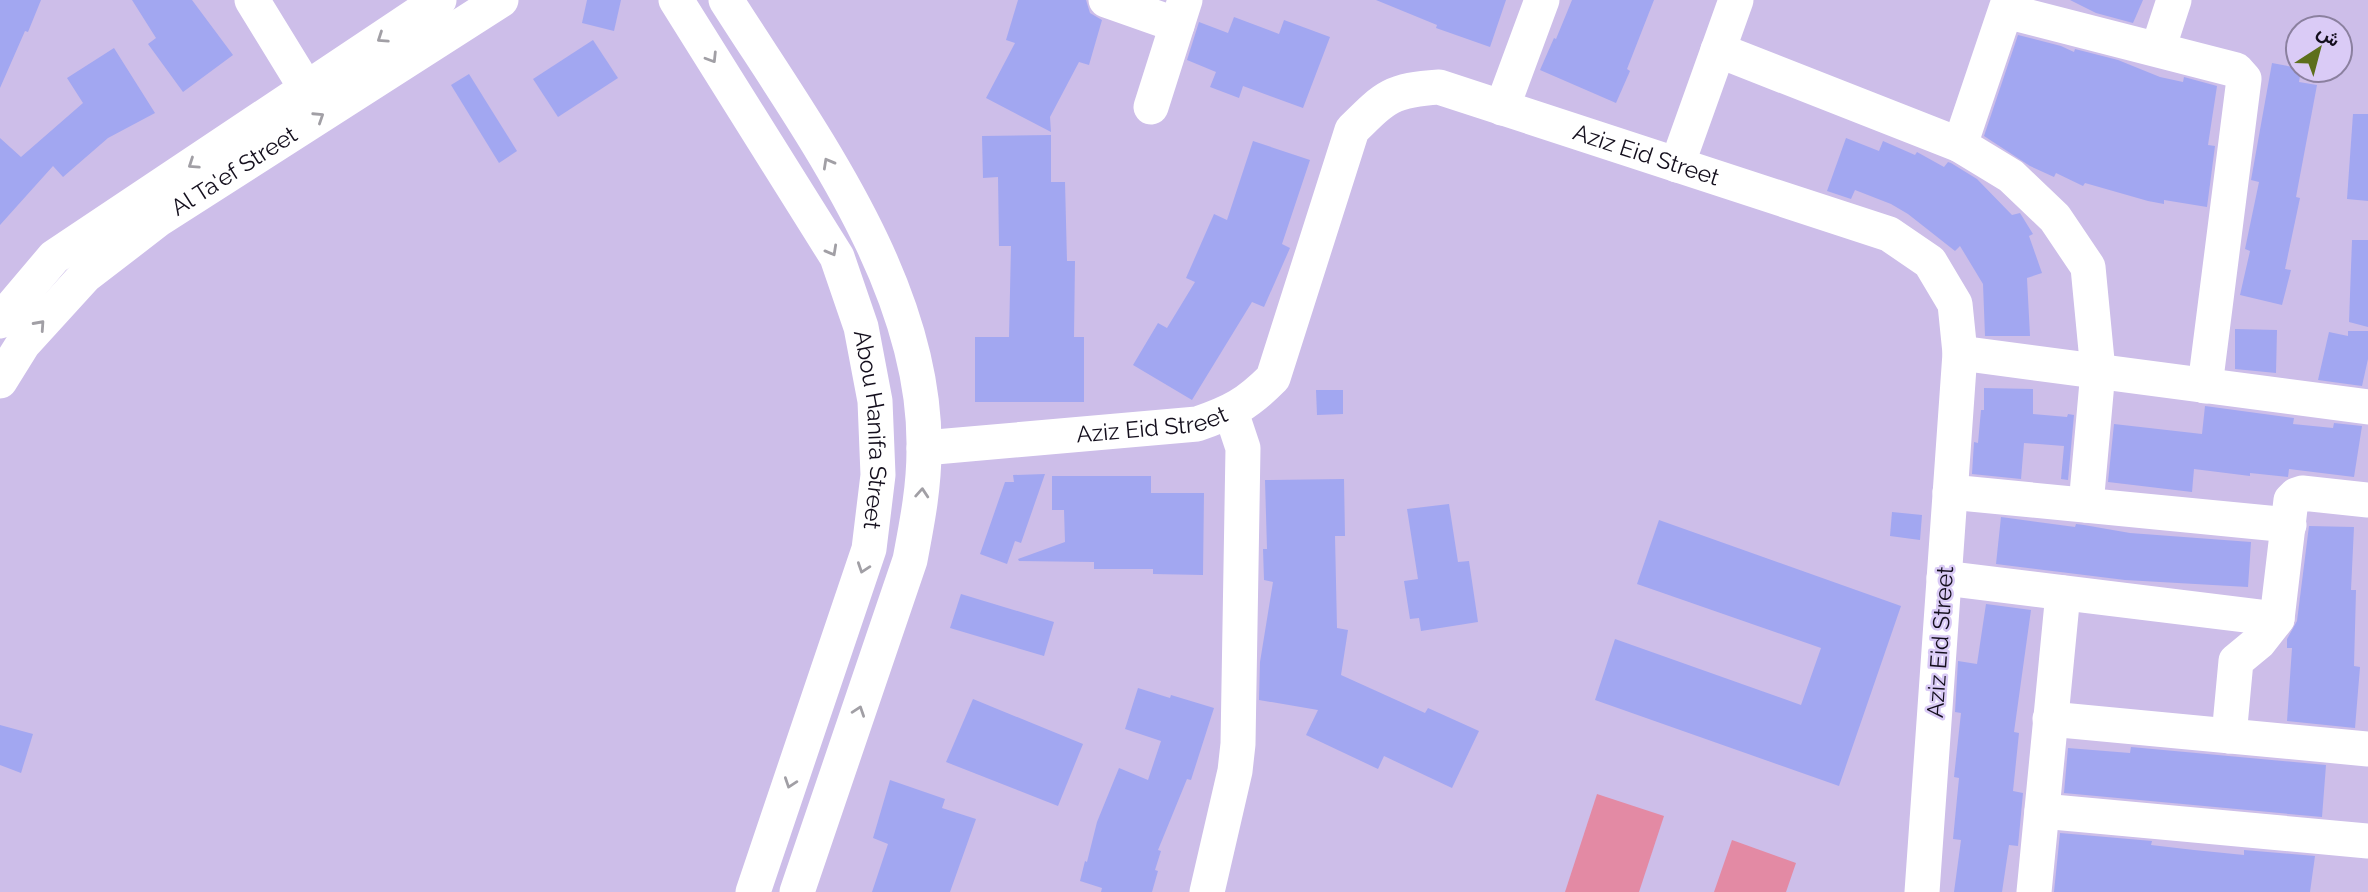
<svg xmlns="http://www.w3.org/2000/svg" width="2368" height="892" font-family="Raleway,Vazirmatn,sans-serif">
  <style>
    .green { fill: #e38aa4 }
    .building { fill: #a2a7f1 }
    .lines { fill: none; stroke-linecap: round; stroke-linejoin: round }
    .minor { stroke: #fff; stroke-width: 35 }
    .oneway { stroke: #a19fa5 }
    .labels { text-anchor: middle; stroke-width: 5; stroke-linejoin: round; paint-order: stroke }
    .street-label { font-size: 23px; fill: #140f1d; stroke: #dacbf6 }
  </style>
  <rect width="100%" height="100%" fill="#cdbee9"/>
  <g class="green">
    <path d="M1597,794l67,22 -25,76h-74z"/>
    <path d="M1732,840l64,23 -10,29h-72z"/>
  </g>
  <g class="building">
    <path d="M0,0h41l-13,32 -3,-1 -25,57z"/>
    <path d="M132,0h60l41,55 -50,37 -35,-48 8,-6z"/>
    <path d="M587,0h34l-7,31 -32,-8z"/>
    <path d="M1018,0h68l4,13 12,7 -13,45 -10,-3 -29,55 1,15 -65,-34 29,-55 -9,-3z"/>
    <path d="M1376,0h130l-16,47 -54,-19 1,-3z"/>
    <path d="M1572,0h82l-27,69 3,2 -14,32 -76,-33 14,-32 2,1z"/>
    <path d="M2070,0h73l-10,23 -37,-10z"/>
    <path d="M1234,17l45,17 5,-14 46,17 -27,71 -60,-22 -4,12 -29,-11 6,-15 -29,-12 12,-38 29,11z"/>
    <path d="M2018,35l43,11 13,6 1,-3 43,11 42,17 23,5 1,-5 33,9 -9,59 7,1 -8,61 -43,-7v4l-16,-3 -63,-18 -2,3 -27,-13 -2,4 -24,-11 -46,-30z"/>
    <path d="M593,40l25,38 -60,39 -25,-38z"/>
    <path d="M114,48l41,65 -47,25 -45,39 -10,-11 -53,59v-87l21,19 62,-54 -16,-25z"/>
    <path d="M2272,63l26,5v2h3l-2,12 18,3 -21,112 4,1 -15,71 6,1 -9,35 -42,-10 10,-44 -5,-2 14,-67 -8,-2z"/>
    <path d="M469,74l48,77 -18,12 -48,-78z"/>
    <path d="M2353,114h15v87l-21,-2z"/>
    <path d="M1051,135v47h14l2,79h8l-1,76h10v65h-109v-65h34l2,-91h-12l-1,-69 -15,1 -1,-42z"/>
    <path d="M1846,138l33,13 4,-10 32,14 2,-3 27,15 4,-5 3,1 26,16 35,36 8,-2 13,21 -4,2 13,37 -15,5 3,58h-45l-2,-52 -23,-38 -5,5 -47,-37 -17,-10 -36,-14 -4,9 -24,-8z"/>
    <path d="M1253,141l57,19 -28,84 8,4 -26,59 -12,-5 -60,98 -59,-35 25,-42 9,5 28,-46 -9,-4 28,-64 13,6z"/>
    <path d="M2352,240h16v87l-19,-5z"/>
    <path d="M2235,329l42,1 -1,43 -41,-4z"/>
    <path d="M2348,331h20v28l-6,27 -44,-6 11,-48 19,4z"/>
    <path d="M1984,388l49,1v25l34,3 1,-3 6,1 -6,65 -7,-1 3,-33 -40,-3 -3,36 -49,-5 2,-32 4,1 3,-33h3z"/>
    <path d="M1316,390h27v24l-26,1z"/>
    <path d="M2205,406l89,12 -1,6 40,4 1,-5 28,3 -8,51 -65,-8 -1,8 -38,-4v3l-56,-7 -2,23 -84,-10 6,-58 88,10z"/>
    <path d="M1045,474l-24,69 -6,-2 -8,23 -27,-10 25,-72h9l-1,-7z"/>
    <path d="M1052,476h99v17h53l-1,82 -50,-1v-5h-59v-7l-75,-1 -1,-2 47,-17 -1,-32h-12z"/>
    <path d="M1344,479l1,57h-10l2,92 11,2 -7,45 84,38 3,-5 51,23 -27,57 -68,-32 -6,13 -72,-34 12,-25 -59,-10 1,-38 13,-80 -9,-2 -1,-31h4l-2,-69z"/>
    <path d="M1449,504l9,58 11,-1 9,61 -57,9 -2,-13 -9,1 -6,-38 14,-2 -11,-70z"/>
    <path d="M1892,512l30,3 -2,25 -30,-4z"/>
    <path d="M2001,517l74,10 1,-3 8,1 46,8 121,9 -3,45 -123,-7 -129,-16z"/>
    <path d="M1659,520l242,86 -62,180 -244,-86 20,-61 186,66 20,-57 -184,-64z"/>
    <path d="M2309,526l45,1 -3,63h5l-2,76 6,1 -5,61 -68,-7 5,-73h-5v-9l10,-18z"/>
    <path d="M961,594l93,28 -10,34 -94,-28z"/>
    <path d="M1986,604l45,6 -17,122 5,1 -6,58 10,2 -5,53 -9,-1 -7,47h-48l7,-52 -8,-1 6,-61 -5,-1 7,-64 -6,-1 3,-51 19,3z"/>
    <path d="M1138,688l32,10 1,-3 43,13 -23,72 -4,-1 -29,71 3,1 -6,19 3,1 -6,21h-51l1,-4 -22,-7 5,-20 2,1 10,-40 22,-54 29,12 13,-39 -36,-12z"/>
    <path d="M973,699l110,45 -25,62 -112,-44z"/>
    <path d="M0,725l33,9 -12,39 -21,-8z"/>
    <path d="M2131,747l195,18 -4,52 -258,-24 4,-45 62,5z"/>
    <path d="M890,780l55,19 -3,9 34,11 -26,73h-78l16,-48 -15,-6z"/>
    <path d="M2060,833l92,8 -1,4 43,5 50,5v-5l71,6 -5,36h-256z"/>
  </g>
  <g class="lines">
    <g class="minor">
      <path d="M252,0l54,88"/>
      <path id="s1" d="M676,0l161,257 24,70 14,74 3,74 -9,74 -116,343"/>
      <path d="M726,0c84,132 201,287 198,450 0,38 -7,73 -14,110l-113,332"/>
      <path d="M1106,0l71,25"/>
      <path d="M2006,11l230,59 8,9 -39,307"/>
      <path d="M2158,49l16,-49"/>
      <path d="M1718,50l242,95 51,31 44,42 33,49 10,104 -12,134"/>
      <path d="M1151,107l34,-107"/>
      <path d="M1502,108l40,-108"/>
      <path d="M1960,145l49,-145"/>
      <path d="M1677,165l59,-165"/>
      <path d="M0,321l54,-64 385,-257"/>
      <path d="M1960,353l408,54"/>
      <path id="s2" d="M0,381l23,-37 62,-68 74,-57 342,-219"/>
      <path id="s3" d="M924,448l273,-24c35,-12 50,-20 76,-46l79,-248c33,-33 39,-40 87,-43l450,147 41,28 25,42 5,49 -38,539"/>
      <path d="M1950,492l339,33"/>
      <path d="M1944,578l333,41"/>
      <path d="M2050,719l318,30"/>
      <path d="M2229,736l7,-75 23,-19 18,-23 14,-119 5,-5 6,-2 66,7"/>
      <path d="M2042,811l326,30"/>
      <path d="M1207,892l28,-121 3,-27 5,-296 -12,-36"/>
      <path d="M2034,892l29,-299"/>
    </g>
  </g>
  <defs><path id="oneway-chevron" d="M-2-3.5L2.5 0L-2 3.5" fill="none" stroke-width="1.6" stroke-linecap="round" stroke-linejoin="round" transform="scale(1.75)"/></defs>
  <g class="oneway">
    <use href="#oneway-chevron" transform="translate(382 38) rotate(146)"/>
    <use href="#oneway-chevron" transform="translate(712 58) rotate(58)"/>
    <use href="#oneway-chevron" transform="translate(319 117) rotate(-33)"/>
    <use href="#oneway-chevron" transform="translate(828 163) rotate(-119)"/>
    <use href="#oneway-chevron" transform="translate(193 164) rotate(146)"/>
    <use href="#oneway-chevron" transform="translate(832 251) rotate(61)"/>
    <use href="#oneway-chevron" transform="translate(40 325) rotate(-48)"/>
    <use href="#oneway-chevron" transform="translate(922 493) rotate(-86)"/>
    <use href="#oneway-chevron" transform="translate(863 568) rotate(109)"/>
    <use href="#oneway-chevron" transform="translate(859 711) rotate(-71)"/>
    <use href="#oneway-chevron" transform="translate(790 783) rotate(109)"/>
  </g>
  <g class="labels">
    <g class="street-label">
      <text dy="8" stroke="none"><textPath href="#s3" startOffset="943">Aziz Eid Street</textPath></text>
      <text dy="8" stroke="none"><textPath href="#s2" startOffset="318">Al Ta'ef Street</textPath></text>
      <text dy="8" stroke="none"><textPath href="#s3" startOffset="229">Aziz Eid Street</textPath></text>
      <text dy="8" stroke="none"><textPath href="#s1" startOffset="481">Abou Hanifa Street</textPath></text>
      <text transform="translate(1940 642) rotate(-86)" y="8">Aziz Eid Street</text>
    </g>
  </g>
  <g transform="translate(2319 49) rotate(36)"><circle r="33" fill="#dacbf6" stroke="#8b809f" stroke-width="2"/>
  <path d="M0-5L12 26L0 18L-12 26Z" fill="#5d6f1c"/>
  <text y="-10" font-size="19" font-weight="bold" text-anchor="middle" fill="#140f1d">ش</text>
  </g>
</svg>
